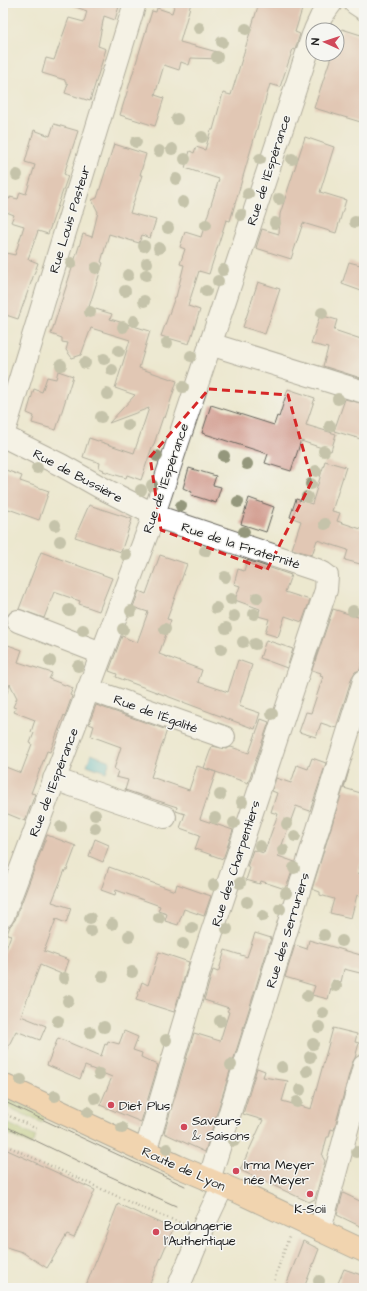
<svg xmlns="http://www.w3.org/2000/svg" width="367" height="1291" font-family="'Architects Daughter',sans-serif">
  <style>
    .green { fill: #a4be65; stroke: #606d40 }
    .water { fill: #55bcd2; stroke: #386c77 }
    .building { fill: #d39f92 }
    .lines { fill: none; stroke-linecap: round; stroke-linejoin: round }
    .minor-casing { stroke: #65635b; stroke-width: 24 }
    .major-casing { stroke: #65635b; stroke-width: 24 }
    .path { stroke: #65635b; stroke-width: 2.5; stroke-dasharray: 1 3; stroke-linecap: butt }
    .minor { stroke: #fff; stroke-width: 22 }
    .major { stroke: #f7bd88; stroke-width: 22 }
    .tram { stroke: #1c1c1c; stroke-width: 1 }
    .tree { fill: #94977b }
    .marked { fill: none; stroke: #d62828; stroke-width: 3; stroke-dasharray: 8 5; stroke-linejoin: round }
    .poi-dot { fill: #d1495b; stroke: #f6f6f2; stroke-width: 1.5 }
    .labels { text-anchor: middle; stroke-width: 3; stroke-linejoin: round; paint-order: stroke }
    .street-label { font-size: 13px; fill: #1c1c1c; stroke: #f6f6f2 }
    .poi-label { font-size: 13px; fill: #1c1c1c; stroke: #f6f6f2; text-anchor: start }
  </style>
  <rect width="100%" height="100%" fill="#f6f6f2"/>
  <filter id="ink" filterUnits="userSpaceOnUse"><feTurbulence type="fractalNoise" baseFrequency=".025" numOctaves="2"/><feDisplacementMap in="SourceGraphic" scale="8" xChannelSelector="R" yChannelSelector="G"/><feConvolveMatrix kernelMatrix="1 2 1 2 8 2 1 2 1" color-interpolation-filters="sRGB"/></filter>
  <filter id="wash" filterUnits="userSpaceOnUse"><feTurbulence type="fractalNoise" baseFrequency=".012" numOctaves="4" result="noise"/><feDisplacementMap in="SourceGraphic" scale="16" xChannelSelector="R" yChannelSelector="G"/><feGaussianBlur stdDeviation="0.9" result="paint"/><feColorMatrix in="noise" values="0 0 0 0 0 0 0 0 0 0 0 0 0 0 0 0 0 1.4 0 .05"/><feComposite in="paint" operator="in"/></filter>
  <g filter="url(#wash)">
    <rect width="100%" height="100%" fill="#ece8cf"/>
    <g class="green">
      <path d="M3,1095l43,20 -4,8 -39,-18z"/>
      <path d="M3,1121l33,16 -5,8 -28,-13z"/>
    </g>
    <path class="water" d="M91,754l19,7 -4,11 -19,-7z"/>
    <g id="blocks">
      <g class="building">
        <path d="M74,3h46l-5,17 -11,-4 -6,30 8,3 -16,52 -25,-8 3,-9 -3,-2v-2l-23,-7 4,-15 8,2 15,-42 15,4 3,-11 -14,-5z"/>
        <path d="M175,3h16l-11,39 41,11 -1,6 -29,-1 -2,7 -8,-3 -2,8 -15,-5 -9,30 9,3 -9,28 -35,-11 32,-104 4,1 1,-4 15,5z"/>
        <path d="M259,3h45l-9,29 5,2 -5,16 -2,-1 -13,38 -10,-3 -40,137 -4,-1 -17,54 -10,-3 -11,35 12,4 -11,34 -28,-8 14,-39h1l8,-32 -4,-1 5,-15 -5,-2 5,-15 16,5 18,-58 -34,-11 5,-17 4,2 2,-6 9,3 6,-20h2l10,-37 8,2z"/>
        <path d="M342,29l22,7v87l-50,-15 18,-54h5v-9z"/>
        <path d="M54,124l24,7 -14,43 4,2 -20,58 -10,-3 -10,28 10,4 -20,56 -15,-5v-51l3,-10 9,2 9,-29 -13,-4 3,-7 -10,-4 4,-13 2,1v-2l8,2 2,-7 6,2 9,-29 -10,-3 9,-32 16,6z"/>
        <path d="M305,137l29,10 -14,45 26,8 -10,33 -33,-10 -12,36 -35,-11 6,-19 17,5 1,-20z"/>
        <path d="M114,144l32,10 -6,21h2l-12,38 26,7 -6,18 -8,-3 -3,8 -30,-9 -8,28 2,1 -14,44 23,7 -2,5 40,12 -11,37 38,13 -12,37 -2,-1 -10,30h-1l-11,33 -14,-5 -1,3 -23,-7 1,-1 -5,-2 1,-5 -17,-6 6,-19 45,15 15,-45 -40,15 26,-28 -20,-7 15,-48 -39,-12 -10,27 -9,3 -6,-8 2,-7 -6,-1v-4l-11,-4 32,-100 9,3 6,-25 -6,-12 5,-2z"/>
        <path d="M349,262l15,4v26l-22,-8z"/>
        <path d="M258,282l22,7 -15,45 -22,-7z"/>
        <path d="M320,315l17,5 -3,10 30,10v39l-41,-13 5,-18 -17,-4z"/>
        <path d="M58,371l15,5 -17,54 -24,-7 2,-7 -7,-3 7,-24 8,3 5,-15 9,2z"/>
        <path d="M288,389l27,9 -9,27 30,9 -5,17 -30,-10 -10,30 -26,-8 3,-9 -66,-21 9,-28 63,20 3,-9 2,1z"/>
        <path d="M345,399l19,5v36l-30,-9z"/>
        <path d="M325,461l21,6 -14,44 8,2 -3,8 27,9v35l-19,-5 3,-10 -31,-10 -5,15 -20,-6 9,-28 -11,-4 6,-18 16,5z"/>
        <path d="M189,468l27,8 -3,9 8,2 -5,16 -25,-8 1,-3 -9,-4z"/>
        <path d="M3,469l19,7 -2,5 29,10 -10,29 -36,-13z"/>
        <path d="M249,498l25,9 -8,25 -25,-8z"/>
        <path d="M89,505l43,14 -11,33 -46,-15z"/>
        <path d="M41,552l71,26 -13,33 -20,-7 1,-3 -26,-9 -10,26 -25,-9z"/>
        <path d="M160,555l27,9 -20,55 4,1 -12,34 43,16 -4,12 30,10 10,-32 14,5 -13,41 21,7 -5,16 -139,-52 1,-3 -8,-3 13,-35 15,7 11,-31 -15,-5 6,-16 7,3z"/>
        <path d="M247,560l44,15 -6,17 25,8 -8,22 -17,-6 -7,21 -13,-4 4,-14 -11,-3 2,-7 -25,-9 5,-14 -6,-2 4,-15 6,2z"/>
        <path d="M333,609l31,10v38l-4,13 -5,2 -3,5 -16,51 -15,-5 -5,14 -17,-5 7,-20 5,1 12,-36 -3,-1 1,-3 -9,-3z"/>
        <path d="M266,640l27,9 -6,19 -27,-10z"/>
        <path d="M8,645l14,5 -4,12 34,11 -3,6 24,9 -3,7 2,1 -7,20 -1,-1 -14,37 -3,-1 -16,42 4,1 -10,27 -22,-9v-46l18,7 11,-29 -2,-1 4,-10 -3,-1 4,-12 -21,-8 2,-4 -3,-1 4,-9 -7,-14 -5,14h-2v-50l4,1z"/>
        <path d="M96,705l71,25 -16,47 38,13 8,-24 19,6 -16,47 33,11 -10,29 -28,-10 5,-14 -20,-7 5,-14 -9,-3 1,-4 -52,-17 3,-10 -12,-3 2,-6 -4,-2 7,-22 -30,-11 3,-10 -5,-2z"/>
        <path d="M261,719l8,3 -21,61 -44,-15 8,-22 14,3 5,-2 18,6z"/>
        <path d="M312,758l14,5 -16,48 -14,-5 -18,50 17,6 -7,21h-1l-2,6 -24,-8 -1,3 -14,-4 4,-12 -3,-1 6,-17 11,3 14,-39 -7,-2 6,-19 -5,-2 4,-13 15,5 6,-18 11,4z"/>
        <path d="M349,770l-5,18 20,6v58l-6,21 5,2 -2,6 3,1v15l-7,-2 -6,23 -21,-5 4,-14 -14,-4v-3l-8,-3z"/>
        <path d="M47,835l29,11 -9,24h-2l-13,32 19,6 -5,15 -10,-4 -12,32 25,9 -5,15 -24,-10 -19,51 25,10 -6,14 -24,-9 -13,26v-100l8,-22 -4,-1 3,-8 5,-6z"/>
        <path d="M95,839l14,6 -6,17 -14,-6z"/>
        <path d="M109,867l66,24 2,-7 34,12 -7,20 -20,-7 -6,16 -13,-4 2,-7 -9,-3 2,-5 -44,-16 -1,5 -14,-5z"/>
        <path d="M255,933l16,5 -66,214 -41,-19 30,-100 26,8 9,-29 -2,-1 2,-3 -25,-8 9,-30 5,2 1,-2 6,-20 22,7z"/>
        <path d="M309,940l55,16v18l-20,-5 -3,13 -8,-2 -5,19 -16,-4 3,-9 -30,-9 10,-32 12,4z"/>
        <path d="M159,952l30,10 -15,50 -38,-12 6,-18 6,3z"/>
        <path d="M333,1028l24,6 -2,8 4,1 -4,15 -3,5 -18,67 -3,-1 -2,8h-2l-5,19 3,5 -10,38 -6,3 -69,-32 23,-50 -20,-6 14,-46 8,3 -2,6 25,4 -6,20 29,8z"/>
        <path d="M124,1031l14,6 -5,13 9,3 -1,4 17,8 -17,57 -41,-17 12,-28 -27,-11 -5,13 -33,-14 11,-27 43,18 4,-12 2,1 1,-4 11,3z"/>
        <path d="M3,1148l92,42 -21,48 -7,-3 -20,33 -25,-16 -19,-6z"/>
        <path d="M343,1193l21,10v25l-27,-13z"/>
        <path d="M118,1204l55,25 -25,59h-63z"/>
        <path d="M303,1241l16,8 -15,39h-19z"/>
        <path d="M344,1269l20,7v12h-28z"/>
      </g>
    </g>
  </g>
  <g filter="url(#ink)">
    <use href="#blocks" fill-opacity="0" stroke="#65635b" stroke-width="1"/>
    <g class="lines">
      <defs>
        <g id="minor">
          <path d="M355,3l9,6"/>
          <path d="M315,30l6,-13 10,-14"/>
          <path d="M210,344l154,48"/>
          <path d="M3,435l132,-432"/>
          <path d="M3,436l58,29 39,22 61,31 156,52 6,3 4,3 -1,14 -125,375 -51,171 -5,15"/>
          <path d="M18,621l83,32"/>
          <path d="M88,689l136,48"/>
          <path d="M54,779l111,38"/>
          <path d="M3,916l148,-393 162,-488"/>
          <path d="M209,1180l155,-499"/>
          <path d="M320,1230l44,-164"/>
          <path d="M178,1288l28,-67 17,-36"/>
        </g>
        <path id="major" d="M3,1085l174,81 59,25 128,60"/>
      </defs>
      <use href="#minor" class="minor-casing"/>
      <use href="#major" class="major-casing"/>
      <g class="path">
        <path d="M3,1113l36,17"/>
        <path d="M3,1144l142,65 39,15"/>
        <path d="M273,1288l3,-14 13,-37"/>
      </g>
      <use href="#minor" class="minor"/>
      <use href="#major" class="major"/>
      <g class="tram">
        <path d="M3,1101l182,85"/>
        <path d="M3,1125l102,49 71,32"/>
      </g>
    </g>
    <g class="tree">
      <circle cx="199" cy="28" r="6"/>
      <circle cx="246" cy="29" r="6"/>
      <circle cx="222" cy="42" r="6"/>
      <circle cx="217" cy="57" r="6"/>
      <circle cx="177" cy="119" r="6"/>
      <circle cx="202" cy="137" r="6"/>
      <circle cx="136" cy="142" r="6"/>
      <circle cx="172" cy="149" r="6"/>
      <circle cx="159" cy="151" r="6"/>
      <circle cx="185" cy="159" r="6"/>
      <circle cx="260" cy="159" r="6"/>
      <circle cx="292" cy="159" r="6"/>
      <circle cx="17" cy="175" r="6"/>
      <circle cx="176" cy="179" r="6"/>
      <circle cx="248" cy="194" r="6"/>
      <circle cx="279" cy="199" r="6"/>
      <circle cx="183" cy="202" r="6"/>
      <circle cx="241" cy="215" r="6"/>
      <circle cx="355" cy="222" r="6"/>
      <circle cx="275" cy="223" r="6"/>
      <circle cx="206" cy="225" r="6"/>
      <circle cx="168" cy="228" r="6"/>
      <circle cx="144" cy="246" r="6"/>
      <circle cx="159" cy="248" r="6"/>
      <circle cx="71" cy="263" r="6"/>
      <circle cx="147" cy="263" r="6"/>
      <circle cx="96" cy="268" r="6"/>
      <circle cx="223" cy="270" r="6"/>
      <circle cx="128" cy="275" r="6"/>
      <circle cx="146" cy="275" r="6"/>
      <circle cx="218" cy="281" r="6"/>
      <circle cx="125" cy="291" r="6"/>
      <circle cx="206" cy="291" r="6"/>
      <circle cx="144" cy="301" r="6"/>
      <circle cx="90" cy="312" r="6"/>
      <circle cx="322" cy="313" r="6"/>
      <circle cx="134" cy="321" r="6"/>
      <circle cx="123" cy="327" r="6"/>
      <circle cx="167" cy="343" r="6"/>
      <circle cx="119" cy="351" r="6"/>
      <circle cx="191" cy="356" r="6"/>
      <circle cx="104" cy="359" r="6"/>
      <circle cx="85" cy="363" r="6"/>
      <circle cx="61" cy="365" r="6"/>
      <circle cx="112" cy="370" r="6"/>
      <circle cx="183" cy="387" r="6"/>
      <circle cx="107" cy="394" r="6"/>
      <circle cx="338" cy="399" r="6"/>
      <circle cx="101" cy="417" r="6"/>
      <circle cx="128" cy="425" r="6"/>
      <circle cx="330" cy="426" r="6"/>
      <circle cx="324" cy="451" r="6"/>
      <circle cx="157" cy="456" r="6"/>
      <circle cx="224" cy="456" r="6"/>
      <circle cx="247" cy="464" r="6"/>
      <circle cx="37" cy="468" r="6"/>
      <circle cx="316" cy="471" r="6"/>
      <circle cx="311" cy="484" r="6"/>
      <circle cx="152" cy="485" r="6"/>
      <circle cx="141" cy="490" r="6"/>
      <circle cx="307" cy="497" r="6"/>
      <circle cx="238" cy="502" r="6"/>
      <circle cx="181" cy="506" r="6"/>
      <circle cx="325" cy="524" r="6"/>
      <circle cx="55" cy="525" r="6"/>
      <circle cx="244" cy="532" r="6"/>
      <circle cx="60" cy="541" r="6"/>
      <circle cx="205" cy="551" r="6"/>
      <circle cx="126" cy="555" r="6"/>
      <circle cx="225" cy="577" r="6"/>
      <circle cx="257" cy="598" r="6"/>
      <circle cx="231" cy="599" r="6"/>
      <circle cx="216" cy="608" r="6"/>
      <circle cx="69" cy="610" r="6"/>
      <circle cx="131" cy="611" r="6"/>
      <circle cx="353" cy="611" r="6"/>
      <circle cx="254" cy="614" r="6"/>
      <circle cx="234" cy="616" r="6"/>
      <circle cx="226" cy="628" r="6"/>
      <circle cx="123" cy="629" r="6"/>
      <circle cx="165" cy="629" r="6"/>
      <circle cx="83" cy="630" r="6"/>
      <circle cx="243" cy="642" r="6"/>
      <circle cx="255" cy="644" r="6"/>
      <circle cx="221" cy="649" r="6"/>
      <circle cx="50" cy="661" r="6"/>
      <circle cx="78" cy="666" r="6"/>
      <circle cx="272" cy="714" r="6"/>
      <circle cx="220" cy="795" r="6"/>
      <circle cx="242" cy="802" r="6"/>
      <circle cx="95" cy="815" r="6"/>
      <circle cx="215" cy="818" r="6"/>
      <circle cx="234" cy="823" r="6"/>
      <circle cx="287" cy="824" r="6"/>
      <circle cx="61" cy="827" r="6"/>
      <circle cx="95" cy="828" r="6"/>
      <circle cx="295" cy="836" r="6"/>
      <circle cx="260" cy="846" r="6"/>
      <circle cx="283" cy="850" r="6"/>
      <circle cx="294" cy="868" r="6"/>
      <circle cx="240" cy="883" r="6"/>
      <circle cx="214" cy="885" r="6"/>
      <circle cx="286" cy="893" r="6"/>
      <circle cx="247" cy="902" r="6"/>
      <circle cx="280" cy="909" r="6"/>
      <circle cx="263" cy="916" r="6"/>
      <circle cx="90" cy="918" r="6"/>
      <circle cx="159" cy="918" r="6"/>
      <circle cx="112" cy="924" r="6"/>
      <circle cx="192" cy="928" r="6"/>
      <circle cx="227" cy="929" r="6"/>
      <circle cx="91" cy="931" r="6"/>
      <circle cx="324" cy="935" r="6"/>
      <circle cx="129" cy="936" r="6"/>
      <circle cx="342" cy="941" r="6"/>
      <circle cx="183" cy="944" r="6"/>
      <circle cx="132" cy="972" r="6"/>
      <circle cx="103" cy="976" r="6"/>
      <circle cx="64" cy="978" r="6"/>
      <circle cx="336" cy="986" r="6"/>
      <circle cx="307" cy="996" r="6"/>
      <circle cx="68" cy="1001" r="6"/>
      <circle cx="323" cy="1013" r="6"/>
      <circle cx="58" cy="1021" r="6"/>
      <circle cx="220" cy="1021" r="6"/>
      <circle cx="104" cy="1027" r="6"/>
      <circle cx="319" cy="1027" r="6"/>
      <circle cx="90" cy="1032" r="6"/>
      <circle cx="166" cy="1040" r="6"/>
      <circle cx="313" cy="1044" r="6"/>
      <circle cx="310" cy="1057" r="6"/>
      <circle cx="231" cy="1065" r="6"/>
      <circle cx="282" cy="1067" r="6"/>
      <circle cx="307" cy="1071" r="6"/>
      <circle cx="99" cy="1074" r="6"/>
      <circle cx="21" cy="1080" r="6"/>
      <circle cx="300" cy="1090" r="6"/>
      <circle cx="55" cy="1096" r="6"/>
      <circle cx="95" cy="1098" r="6"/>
      <circle cx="297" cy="1102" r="6"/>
      <circle cx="88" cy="1112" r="6"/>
      <circle cx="122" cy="1128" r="6"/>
      <circle cx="234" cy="1141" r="6"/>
      <circle cx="167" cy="1149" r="6"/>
      <circle cx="357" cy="1152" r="6"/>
      <circle cx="319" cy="1281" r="6"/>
    </g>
  </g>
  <path d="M0 0H367V1291H0ZM209,389l79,6 24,86 -45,89 -106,-40 -11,-73z" fill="#ece8cf" fill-opacity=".55" fill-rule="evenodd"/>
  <path class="marked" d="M209,389l79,6 24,86 -45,89 -106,-40 -11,-73z"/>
  <g class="poi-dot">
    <circle cx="111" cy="1105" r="4"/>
    <circle cx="184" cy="1127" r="4"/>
    <circle cx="236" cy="1171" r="4"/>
    <circle cx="310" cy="1194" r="4"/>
    <circle cx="156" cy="1232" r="4"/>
  </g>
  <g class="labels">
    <g class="street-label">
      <text transform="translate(268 170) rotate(-72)" y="5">Rue de l'Espérance</text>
      <text transform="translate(69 219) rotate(-73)" y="5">Rue Louis Pasteur</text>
      <text transform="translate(78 475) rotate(28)" y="5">Rue de Bussière</text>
      <text transform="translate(165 478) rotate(-71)" y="5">Rue de l'Espérance</text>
      <text transform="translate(241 545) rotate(18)" y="5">Rue de la Fraternité</text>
      <text transform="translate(156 713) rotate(20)" y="5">Rue de l'Égalité</text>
      <text transform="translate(53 782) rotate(-69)" y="5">Rue de l'Espérance</text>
      <text transform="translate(235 863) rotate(-72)" y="5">Rue des Charpentiers</text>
      <text transform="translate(287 930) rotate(-73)" y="5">Rue des Serruriers</text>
      <text transform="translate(184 1168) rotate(24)" y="5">Route de Lyon</text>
    </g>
    <g class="poi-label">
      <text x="119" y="1110">Diet Plus</text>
      <text x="192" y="1125">Saveurs<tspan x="192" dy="15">&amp; Saisons</tspan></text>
      <text x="244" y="1169">Irma Meyer<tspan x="244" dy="15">née Meyer</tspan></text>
      <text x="310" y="1213" text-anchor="middle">K-Soii</text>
      <text x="164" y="1230">Boulangerie<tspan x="164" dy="15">l'Authentique</tspan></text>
    </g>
  </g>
  <rect width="367" height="1291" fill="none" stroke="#f6f6f2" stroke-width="16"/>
  <g transform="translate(325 42) rotate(273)"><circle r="19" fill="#f6f6f2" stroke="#9f9f9c"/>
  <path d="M0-3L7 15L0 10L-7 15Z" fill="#d1495b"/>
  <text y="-6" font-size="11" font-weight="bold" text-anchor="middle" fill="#1c1c1c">N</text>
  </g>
</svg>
